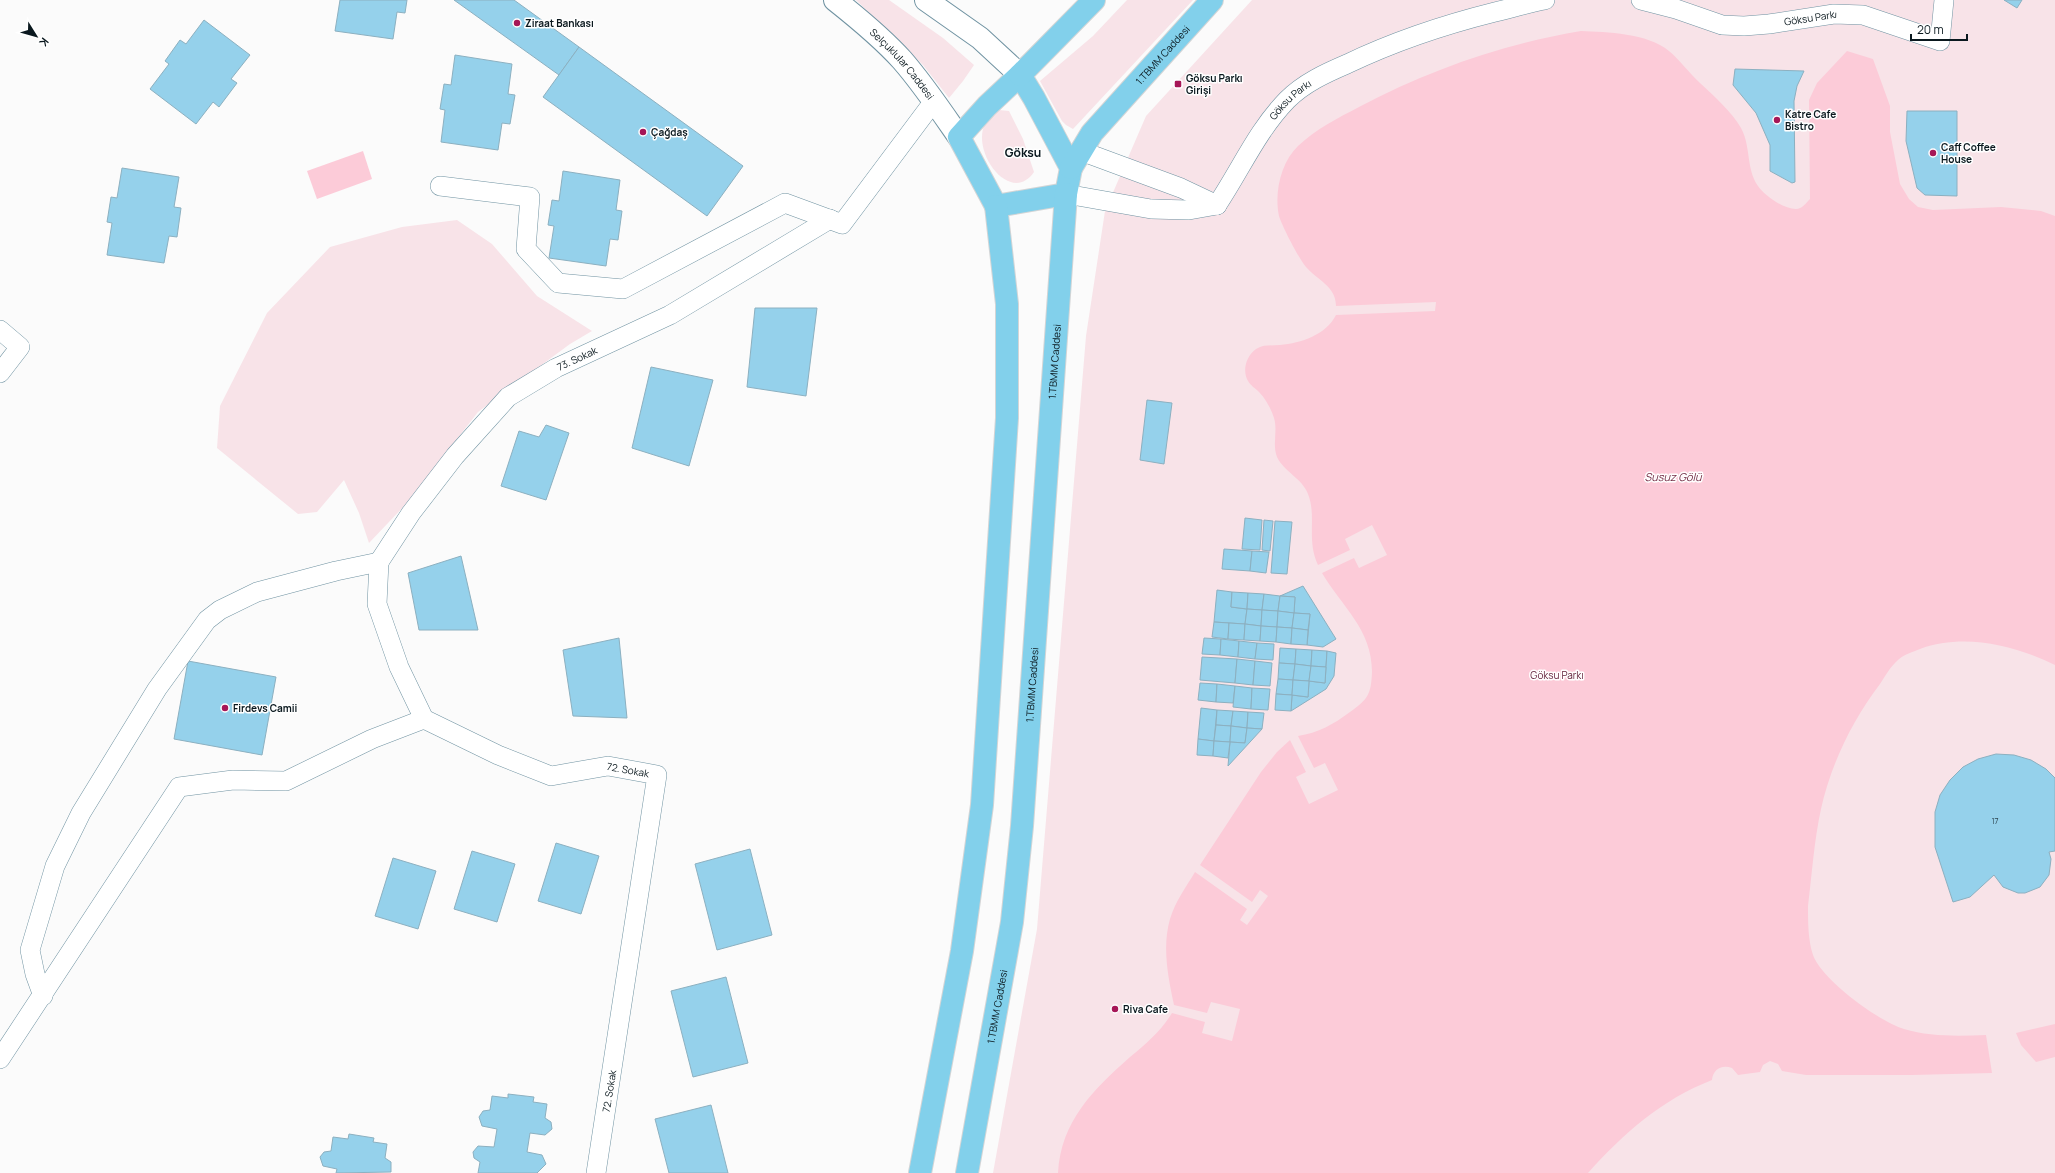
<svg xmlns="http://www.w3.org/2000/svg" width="2055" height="1173" font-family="Manrope,sans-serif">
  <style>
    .green { fill: #f8e3e8 }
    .water { fill: #fccbd8 }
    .building { fill: #95d1eb; stroke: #8cb0c0 }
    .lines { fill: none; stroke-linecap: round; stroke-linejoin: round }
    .street-casing { stroke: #7093a2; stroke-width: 20 }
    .secondary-casing { stroke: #7093a2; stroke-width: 24 }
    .primary-casing { stroke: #d3d5d6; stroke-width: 24 }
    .street { stroke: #fff; stroke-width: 19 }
    .secondary { stroke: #fff; stroke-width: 22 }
    .primary { stroke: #82d0eb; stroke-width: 22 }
    .poi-dot { fill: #a61657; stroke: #fff; stroke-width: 1.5 }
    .labels { text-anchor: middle; stroke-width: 3; stroke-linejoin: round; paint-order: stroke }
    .number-label { font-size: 8px; fill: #2d4651 }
    .street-label { font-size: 10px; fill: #0a181e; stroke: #fff }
    .poi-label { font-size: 10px; font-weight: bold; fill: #0a181e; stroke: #fff; text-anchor: start }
    .park-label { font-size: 10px; fill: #5f1b35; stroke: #fff }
    .water-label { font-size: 11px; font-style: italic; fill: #763048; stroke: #fff }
    .quarter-label { font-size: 12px; font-weight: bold; fill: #0a181e; stroke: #fff }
  </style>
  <rect width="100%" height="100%" fill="#fbfbfb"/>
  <g class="green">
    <path d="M856,0h33l54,38 31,27 -11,16 -14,17 -26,-33z"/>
    <path d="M1127,0h66l-120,129 -7,-4 -4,-4 -22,-40 53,-45z"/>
    <path d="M1252,0h803v1173h-1062l44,-244 49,-593 19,-125 41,-95z"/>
    <path d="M999,110l10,1 14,28 11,33c-27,40 -79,-41 -35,-62z"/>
    <path d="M457,220l35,24 45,52 55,35 -22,13 -92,68 -70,90 -39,41 -10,-30 -15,-33 -27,32 -19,2 -81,-66 3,-42 47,-93 63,-66 72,-20z"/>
  </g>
  <g class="water">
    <path d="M1581,31c26,1 66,2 88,20 11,9 20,22 31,32 14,13 32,29 41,45 10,18 5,41 17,58 6,9 25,23 38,23 6,0 10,-6 14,-10l-1,-99 8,-17 30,-32 26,8 17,47v26l10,52 9,15 9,8 15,3 68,-3 40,4 14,5v449c-41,-20 -91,-32 -135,-16 -7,3 -16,5 -22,11 -7,6 -13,16 -18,24 -28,37 -49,80 -59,125 -7,32 -9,65 -13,97 0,16 0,34 5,49 9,25 65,66 91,74 26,8 55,7 82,6l6,38 -80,2h-106l-24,-4 -4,-7 -8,-3 -7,4 -3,7 -22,3 -6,-7c-10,-4 -19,1 -20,12 -51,20 -88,53 -124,93h-530c3,-52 35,-83 72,-116 16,-13 31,-26 42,-44l33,9 -3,11 30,8 8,-32 -29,-7 -4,11 -33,-8c-6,-28 -12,-58 -4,-86 5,-17 16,-32 25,-47l52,37 -7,11 7,5 21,-29 -8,-6 -8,12 -52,-37 61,-93 16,-20 13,-12 16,32 -10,5 13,27 29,-14 -13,-27 -11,5 -16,-32c20,-3 36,-12 52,-24 18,-13 21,-17 22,-40 0,-43 -30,-65 -50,-99l32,-15 5,10 28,-13 -15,-30 -27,14 5,11 -32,15c-12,-25 -1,-49 -10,-71 -6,-16 -24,-22 -31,-37 -5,-13 1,-26 -3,-39 -3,-9 -8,-19 -15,-26 -4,-4 -8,-6 -11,-11 -6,-10 -2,-25 8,-32 8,-5 16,-3 24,-4 21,-2 46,-10 56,-30l99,-4 1,-9 -100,4c0,-20 -19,-26 -30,-39 -7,-8 -24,-41 -27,-51 -5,-23 2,-54 19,-70 18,-17 40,-28 61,-39 70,-37 144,-63 222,-76z"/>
    <path d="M363,151l9,28 -55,20 -10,-28z"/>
    <path d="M2055,1024v33l-19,5 -15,-17 -5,-12z"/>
  </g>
  <g class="building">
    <path d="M340,0h67l-2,13 -8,-1 -4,27 -58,-8z"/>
    <path d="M454,0h60l65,47 -20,28z"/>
    <path d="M2004,0h18l-5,8z"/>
    <path d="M204,20l46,35 -19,24 6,4 -18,24 -6,-5 -17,22 -46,-35 19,-25 -4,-3 15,-21 6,4z"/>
    <path d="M579,47l164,119 -36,50 -164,-119z"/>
    <path d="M455,55l57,9 -4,30 7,1 -5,29 -8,-1 -4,27 -57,-8 4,-32 -5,-1 4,-25 7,1z"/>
    <path d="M1735,69l69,2 -7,15 -3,15 1,81 -3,1 -22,-12v-26l-14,-32 -23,-28z"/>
    <path d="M1907,111h50v85l-32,-1 -8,-7 -11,-47z"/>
    <path d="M122,168l57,9 -5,30 7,1 -4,29 -8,-1 -5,27 -57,-8 5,-32 -5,-1 4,-25 6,1z"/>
    <path d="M563,171l57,9 -4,30 6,1 -4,29 -8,-1 -4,27 -57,-8 5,-32 -6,-1 4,-25 7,1z"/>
    <path d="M755,308h62l-11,88 -59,-9z"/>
    <path d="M651,367l62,13 -24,86 -57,-18z"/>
    <path d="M1147,400l25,3 -8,61 -24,-4z"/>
    <path d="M546,425l23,8 -23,67 -45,-14 18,-55 20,6z"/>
    <path d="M1245,518l17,2 -2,30 -18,-1z"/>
    <path d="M1264,520l9,1 -3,30 -8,-1z"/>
    <path d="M1275,521l17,1 -5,52 -16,-1z"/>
    <path d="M1224,549l28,2 -2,20 -28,-2z"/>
    <path d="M1252,551l17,1 -3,21 -16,-2z"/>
    <path d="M461,556l17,74h-59l-11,-57z"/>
    <path d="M1303,586l33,53 -13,8 -16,-2 3,-31 -16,-1 1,-16 -15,-1z"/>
    <path d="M1217,590l15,2 -1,15 16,2 -2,15 -31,-2z"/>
    <path d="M1232,592l16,1 -1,16 -16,-2z"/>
    <path d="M1248,593l16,1 -2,16 -15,-1z"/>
    <path d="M1264,594l16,2 -2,15 -16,-1z"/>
    <path d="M1280,596l15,1 -1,16 -16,-2z"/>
    <path d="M1247,609l15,1 -1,16 -16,-2z"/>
    <path d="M1262,610l16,1 -1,16 -16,-1z"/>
    <path d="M1278,611l16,2 -2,15 -15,-1z"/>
    <path d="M1294,613l16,1 -2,16 -16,-2z"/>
    <path d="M1214,622l15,1 -1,16 -16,-2z"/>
    <path d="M1229,623l16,1 -1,16 -16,-1z"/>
    <path d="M1245,624l16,2 -1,15 -16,-1z"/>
    <path d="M1261,626l16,1 -1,15 -16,-1z"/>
    <path d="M1277,627l15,1 -1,16 -15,-2z"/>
    <path d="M1292,628l16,2 -1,15 -16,-1z"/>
    <path d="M619,638l8,80 -54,-2 -10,-66z"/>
    <path d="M1204,638l17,1 -1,16 -18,-1z"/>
    <path d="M1221,639l18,2 -1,16 -18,-2z"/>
    <path d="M1239,641l18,2 -2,16 -17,-2z"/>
    <path d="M1257,643l17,1 -1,16 -18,-1z"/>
    <path d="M1280,648l16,1 -1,15 -16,-1z"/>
    <path d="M1296,649l16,1 -1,16 -16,-2z"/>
    <path d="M1312,650l15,1 -1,16 -15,-1z"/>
    <path d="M1327,651l9,2 -2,23 -8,13 -35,22 1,-16 16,2 1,-16 16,2z"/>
    <path d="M1202,657l35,2 -2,24 -35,-3z"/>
    <path d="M1237,659l18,2 -2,24 -18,-2z"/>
    <path d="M188,661l88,16 -14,78 -88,-16z"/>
    <path d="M1255,661l17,2 -2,23 -17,-1z"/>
    <path d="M1279,663l16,1 -2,16 -15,-1z"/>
    <path d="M1295,664l16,2 -2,15 -16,-1z"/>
    <path d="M1311,666l15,1 -1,16 -16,-2z"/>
    <path d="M1278,679l15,1 -1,15 -16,-1z"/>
    <path d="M1293,680l16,1 -1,16 -16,-2z"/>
    <path d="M1200,683l17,1 -1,18 -18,-2z"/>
    <path d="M1217,684l18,2 -2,17 -17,-1z"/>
    <path d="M1235,686l17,2 -1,21 -18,-2z"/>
    <path d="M1252,688l18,1 -2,21 -17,-1z"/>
    <path d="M1276,694l16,1 -1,16 -16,-1z"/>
    <path d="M1201,708l16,2 -3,31 -16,-2z"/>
    <path d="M1217,710l16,1 -2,15 -15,-1z"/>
    <path d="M1233,711l15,1 -1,16 -16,-2z"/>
    <path d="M1248,712l16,1 -2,16 -15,-1z"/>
    <path d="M1216,725l15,1 -1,16 -16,-1z"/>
    <path d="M1231,726l16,2 -2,15 -15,-1z"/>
    <path d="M1247,728l15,1 -34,37 2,-24 15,1z"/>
    <path d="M1198,739l16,2 -1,15 -16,-1z"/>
    <path d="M1214,741l16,1 -2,16 -15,-2z"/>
    <path d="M1996,754l18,1 17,5 15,9 9,9v73l-6,1 2,7 -2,16 -9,12 -15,6h-7l-15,-6 -9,-12 -24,22 -17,5 -18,-55v-35l5,-17 10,-15 13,-13 15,-8z"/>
    <path d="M556,843l43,13 -18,58 -43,-13z"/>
    <path d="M750,849l22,86 -55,15 -22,-86z"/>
    <path d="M472,851l43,13 -18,58 -43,-13z"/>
    <path d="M393,858l43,13 -18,58 -43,-13z"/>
    <path d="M726,977l22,86 -55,14 -22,-86z"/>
    <path d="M508,1094l26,3 -1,5 14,2 -2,14 6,4 1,7 -7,6 -15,-2 -3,19 15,3 4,9 -9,9h-59l2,-11 -6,-4 -1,-6 5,-6 16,1 3,-18 -15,-3 -3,-9 4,-6 7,-1 2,-14 16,2z"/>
    <path d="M711,1105l17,68h-59l-14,-54z"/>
    <path d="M349,1134l25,4 -1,4 14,2 -2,14 6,4v10l-55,1 1,-4 -14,-3 -3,-9 4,-5 7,-1 2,-14 15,2z"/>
  </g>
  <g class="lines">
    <defs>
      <g id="street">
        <path id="s1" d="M1641,0l35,9 46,16 22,1 25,-2 65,-10 29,1 77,26 4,-41"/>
        <path d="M1081,151l100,37 36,17"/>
        <path d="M440,186l90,11 -4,52 32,34 65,6 162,-86 57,21 92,-123"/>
        <path d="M1066,194l85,15 38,1 28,-5"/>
        <path id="s2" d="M1217,205c24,-36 40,-74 70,-105 17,-17 39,-27 60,-36 48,-23 96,-39 148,-52 17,-4 33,-9 50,-12"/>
        <path d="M0,330l20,17 -20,26"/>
        <path id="s3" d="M379,562l-2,42 22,63 25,52 74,36 53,21 57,-10 49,9 -61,398"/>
        <path id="s4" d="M379,562l32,-49 44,-57 53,-59 48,-29 114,-53 160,-96"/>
        <path d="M43,996l-8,-22 -5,-24 25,-84 26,-53 76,-124 50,-69 13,-10 37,-18 79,-21 43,-9"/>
        <path d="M0,1059l179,-272 54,-7 53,1 86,-42 52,-20"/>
      </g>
      <g id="secondary">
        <path id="s5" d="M835,0c24,19 47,38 67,60 21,24 39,51 57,77"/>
        <path d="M926,0l54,38 40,37"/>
      </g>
      <g id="primary">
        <path d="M1020,75l14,23 37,70 -5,26 -70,12 -37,-69 28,-31z"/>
        <path d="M1020,75l74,-75"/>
        <path id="s6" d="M1071,168l21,-35 120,-133"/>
        <path d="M920,1173l42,-222 20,-146 25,-387v-114l-11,-98"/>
        <path id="s7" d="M967,1173l45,-251 10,-96 44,-632"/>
      </g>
    </defs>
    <use href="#street" class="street-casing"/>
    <use href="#secondary" class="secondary-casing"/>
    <use href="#primary" class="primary-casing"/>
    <use href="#street" class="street"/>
    <use href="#secondary" class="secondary"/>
    <use href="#primary" class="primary"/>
  </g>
  <g class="poi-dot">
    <circle cx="517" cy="23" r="4"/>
    <rect x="1174" y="80" width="8" height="8" rx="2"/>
    <circle cx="1777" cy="120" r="4"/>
    <circle cx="643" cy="132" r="4"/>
    <circle cx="1933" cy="153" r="4"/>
    <circle cx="225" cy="708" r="4"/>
    <circle cx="1115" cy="1009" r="4"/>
  </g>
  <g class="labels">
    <g class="number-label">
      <text x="1995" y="824">17</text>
    </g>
    <g class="street-label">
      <text dy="4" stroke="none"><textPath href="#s1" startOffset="174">Göksu Parkı</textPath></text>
      <text dy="4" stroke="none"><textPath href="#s6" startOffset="146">1.TBMM Caddesi</textPath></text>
      <text dy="4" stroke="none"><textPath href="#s5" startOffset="93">Selçuklular Caddesi</textPath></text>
      <text dy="4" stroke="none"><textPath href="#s2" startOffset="129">Göksu Parkı</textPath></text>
      <text dy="4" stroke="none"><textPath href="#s4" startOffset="289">73. Sokak</textPath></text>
      <text dy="4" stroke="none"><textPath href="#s7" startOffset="817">1.TBMM Caddesi</textPath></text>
      <text dy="4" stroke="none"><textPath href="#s7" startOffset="493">1.TBMM Caddesi</textPath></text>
      <text dy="4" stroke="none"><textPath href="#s3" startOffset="384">72. Sokak</textPath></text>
      <text dy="4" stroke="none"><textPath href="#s7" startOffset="169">1.TBMM Caddesi</textPath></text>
      <text transform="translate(609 1091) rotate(-81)" y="4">72. Sokak</text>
    </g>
    <g class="poi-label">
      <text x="525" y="27">Ziraat Bankası</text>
      <text x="1186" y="82">Göksu Parkı<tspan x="1186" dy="12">Girişi</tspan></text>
      <text x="1785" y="118">Katre Cafe<tspan x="1785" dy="12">Bistro</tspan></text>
      <text x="651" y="136">Çağdaş</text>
      <text x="1941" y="151">Caff Coffee<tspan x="1941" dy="12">House</tspan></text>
      <text x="233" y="712">Firdevs Camii</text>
      <text x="1123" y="1013">Riva Cafe</text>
    </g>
    <g class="park-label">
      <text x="1557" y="679">Göksu Parkı</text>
    </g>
    <g class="water-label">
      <text x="1673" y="481">Susuz Gölü</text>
    </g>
    <g class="quarter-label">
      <text x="1023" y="157">Göksu</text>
    </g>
  </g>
  <g transform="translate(36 36) rotate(127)" stroke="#ffffff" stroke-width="3" paint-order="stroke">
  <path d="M0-3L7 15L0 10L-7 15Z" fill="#0a181e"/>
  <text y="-6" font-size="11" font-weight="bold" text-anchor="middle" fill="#0a181e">K</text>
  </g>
  <path d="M1911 34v6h56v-6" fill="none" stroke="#0a181e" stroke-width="2"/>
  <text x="1917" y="34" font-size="12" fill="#0a181e" stroke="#ffffff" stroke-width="3" paint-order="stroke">20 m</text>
</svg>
